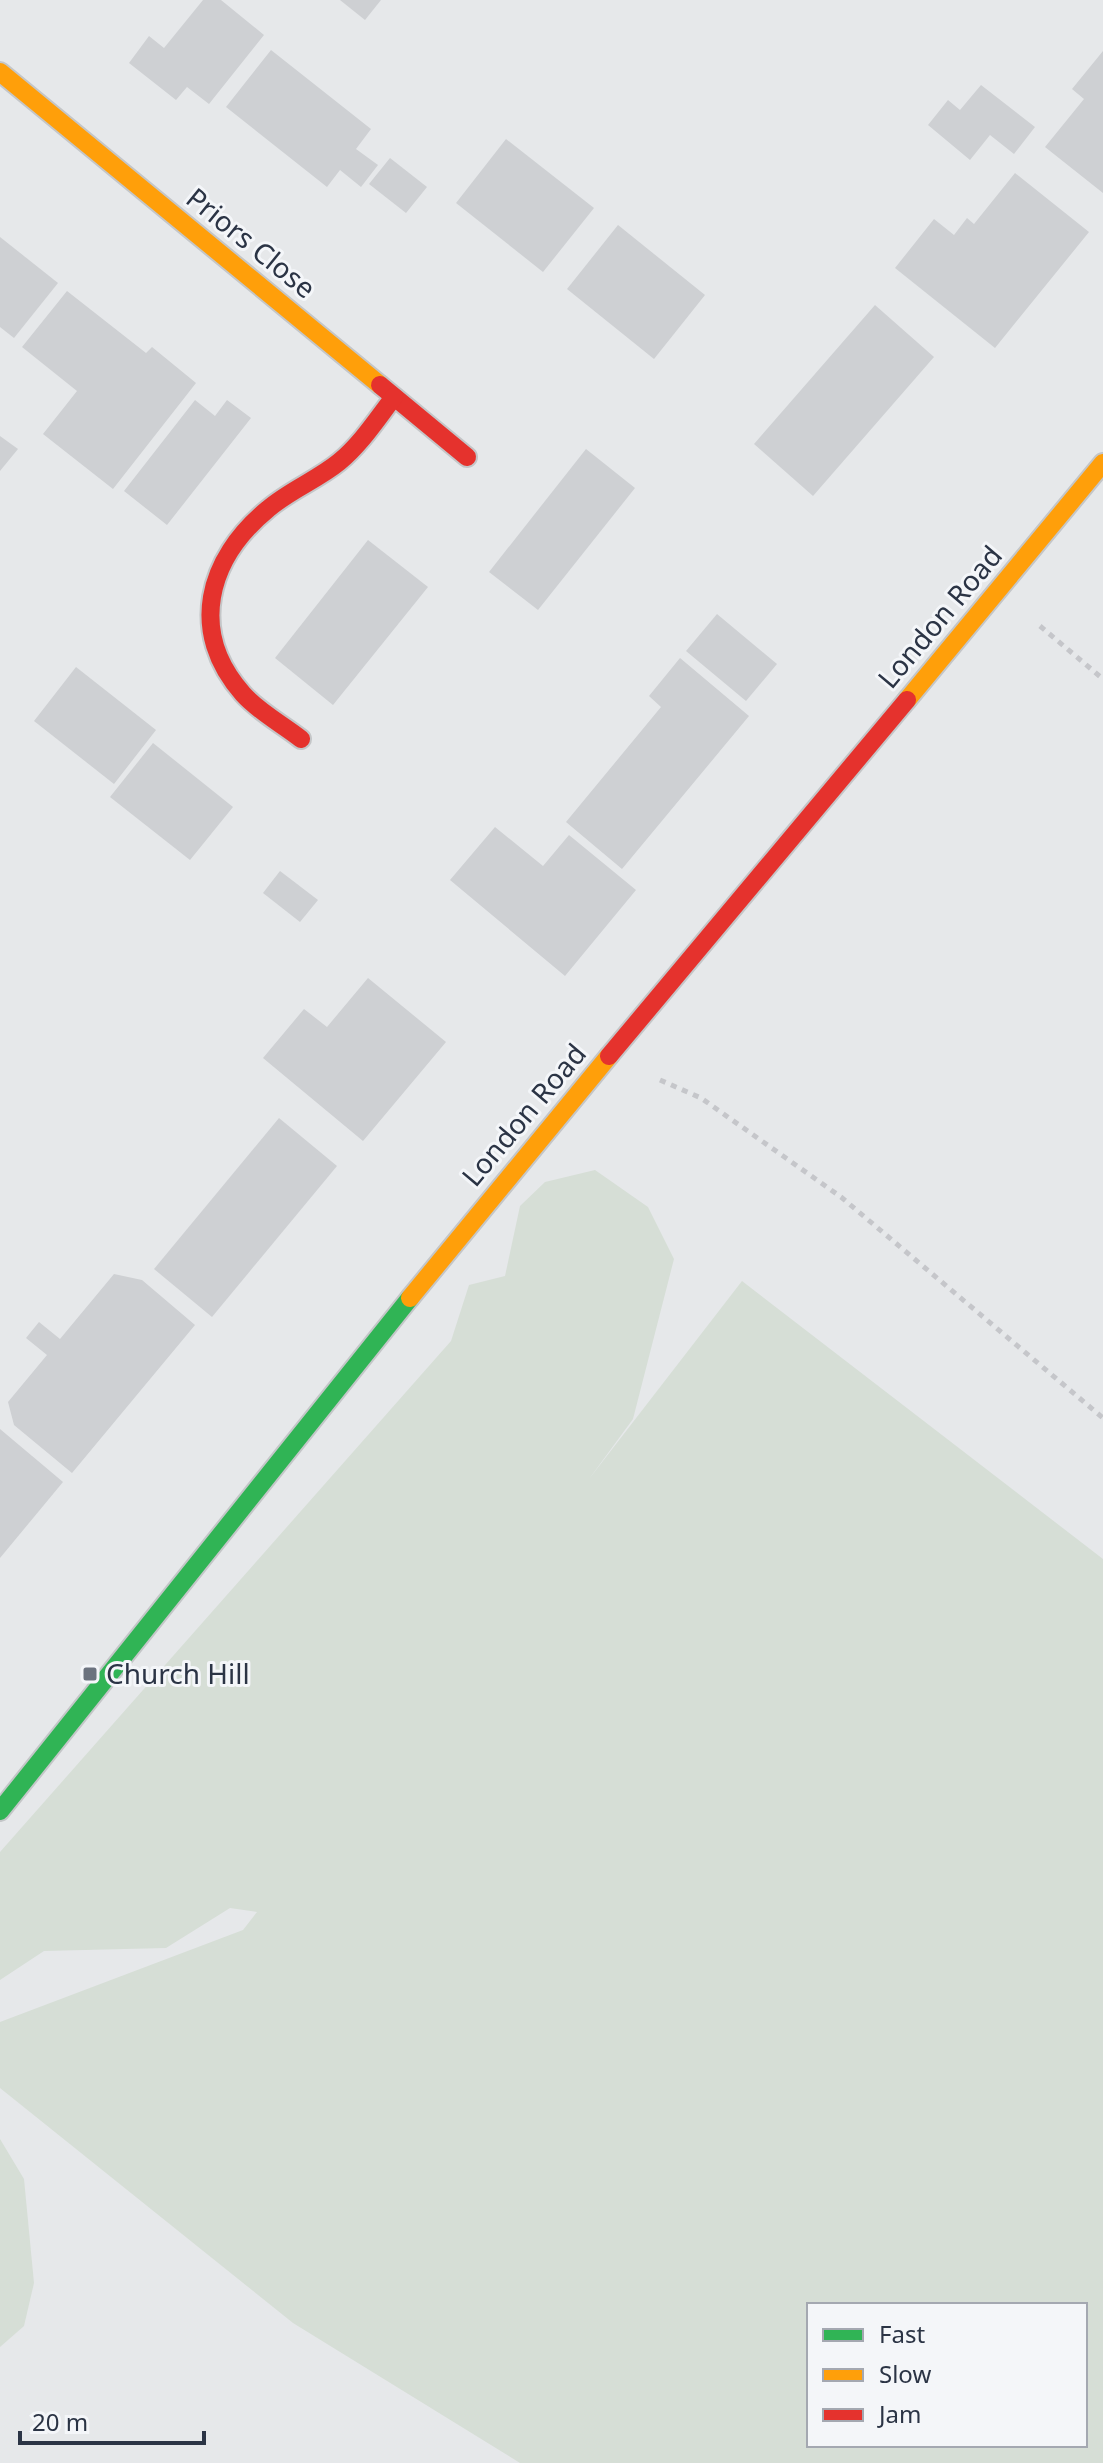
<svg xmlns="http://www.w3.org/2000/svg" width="1103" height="2463" font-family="'Noto Sans',sans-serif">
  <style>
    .green { fill: #d6ded6; fill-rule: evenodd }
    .building { fill: #ced0d3 }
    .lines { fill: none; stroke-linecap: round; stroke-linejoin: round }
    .fast-casing { stroke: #c4c6c8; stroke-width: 22 }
    .slow-casing { stroke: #c4c6c8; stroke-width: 22 }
    .jam-casing { stroke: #c4c6c8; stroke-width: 22 }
    .path { stroke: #c5c6ca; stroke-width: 5; stroke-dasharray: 6 6; stroke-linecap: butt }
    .fast { stroke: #30b455; stroke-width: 18 }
    .slow { stroke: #ff9f0a; stroke-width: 18 }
    .jam { stroke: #e5322d; stroke-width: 18 }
    .poi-dot { fill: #6c737f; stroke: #f4f6f9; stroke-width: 3 }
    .labels { text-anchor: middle; stroke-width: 6; stroke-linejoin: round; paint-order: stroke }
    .street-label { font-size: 28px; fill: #2b3445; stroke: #f4f6f9 }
    .poi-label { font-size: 28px; fill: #2b3445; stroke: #f4f6f9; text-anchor: start }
  </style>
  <rect width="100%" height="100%" fill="#e6e8ea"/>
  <g class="green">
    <path d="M595,1170l53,37 26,52 -41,160 -44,60 153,-198 361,278v904h-583l-227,-140 -293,-235v-66l243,-92 14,-18 -27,-4 -64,40 -122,3 -44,29v-128l451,-511 18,-56 36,-9 15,-70 25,-24zM809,2305h276v140h-276z"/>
    <path d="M0,2139l24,40 10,104 -10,43 -24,21z"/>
  </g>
  <g class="building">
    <path d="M203,0h18l43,35 -55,69 -22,-17 -11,13 -47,-37 20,-27 15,12z"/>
    <path d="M340,0h41l-16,20z"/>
    <path d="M271,50l100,79 -15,20 22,16 -17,22 -21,-17 -13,17 -101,-80z"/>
    <path d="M1103,51v142l-58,-46 39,-48 -12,-10z"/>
    <path d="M981,85l54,42 -21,27 -24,-19 -20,25 -42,-35 20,-25 12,10z"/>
    <path d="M506,139l88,69 -51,64 -87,-69z"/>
    <path d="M390,158l37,29 -21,26 -37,-29z"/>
    <path d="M1015,173l74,59 -94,116 -100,-80 39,-49 20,16 13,-17 7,6z"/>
    <path d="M618,225l87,70 -51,64 -87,-70z"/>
    <path d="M0,237l58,46 -44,55 -14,-11z"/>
    <path d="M67,291l79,62 6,-6 44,36 -83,106 -70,-55 34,-43 -55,-44z"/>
    <path d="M875,305l59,52 -121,139 -59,-52z"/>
    <path d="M195,400l20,16 12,-16 24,18 -84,107 -43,-34z"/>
    <path d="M0,436l18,13 -18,22z"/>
    <path d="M586,449l49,39 -97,122 -49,-38z"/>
    <path d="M368,540l60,47 -95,118 -58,-47z"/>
    <path d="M717,614l60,50 -31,37 -60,-50z"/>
    <path d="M680,658l69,58 -127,153 -56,-47 95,-115 -12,-11z"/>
    <path d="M76,667l80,63 -42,54 -80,-63z"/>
    <path d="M153,743l80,64 -43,53 -80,-63z"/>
    <path d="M495,827l48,39 26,-31 67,55 -71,86 -115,-96z"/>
    <path d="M280,871l38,29 -18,22 -37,-29z"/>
    <path d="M368,978l78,64 -83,99 -100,-83 41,-49 23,18z"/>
    <path d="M279,1118l58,48 -125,151 -58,-48z"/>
    <path d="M114,1274l28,6 53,45 -123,148 -58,-48 -6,-23 39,-47 -21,-17 13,-16 21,17z"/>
    <path d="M0,1429l63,53 -63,76z"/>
  </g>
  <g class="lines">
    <defs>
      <path id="fast" d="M0,1811l410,-513"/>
      <g id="slow">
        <path d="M0,72l380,313"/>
        <path d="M907,700l196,-237"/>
        <path d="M410,1298l199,-242"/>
      </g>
      <g id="jam">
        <path d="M380,385l87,72"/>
        <path d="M301,739c-19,-15 -42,-27 -58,-45 -55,-62 -36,-135 25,-185 22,-19 49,-29 71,-47 22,-18 38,-43 55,-65"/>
        <path d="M609,1056l298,-356"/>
      </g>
    </defs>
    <use href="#fast" class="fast-casing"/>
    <use href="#slow" class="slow-casing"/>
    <use href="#jam" class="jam-casing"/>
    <g class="path">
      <path d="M1040,626l63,53"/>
      <path d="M660,1080l41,18 140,99 262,221"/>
    </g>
    <use href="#fast" class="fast"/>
    <use href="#slow" class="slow"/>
    <use href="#jam" class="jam"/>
  </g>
  <rect class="poi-dot" x="82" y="1666" width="16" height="16" rx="4"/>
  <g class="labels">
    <g class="street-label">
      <text transform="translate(251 243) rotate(39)" y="10">Priors Close</text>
      <text transform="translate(940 617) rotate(-50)" y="10">London Road</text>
      <text transform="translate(524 1115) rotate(-50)" y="10">London Road</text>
    </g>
    <g class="poi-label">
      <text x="106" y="1684">Church Hill</text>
    </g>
  </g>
  <rect x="807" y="2303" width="280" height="144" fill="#f4f6f9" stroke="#a4a8b1" stroke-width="2"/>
  <rect x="823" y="2329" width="40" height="12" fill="#30b455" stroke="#a4a8b1" stroke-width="2"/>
  <text x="879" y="2343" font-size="24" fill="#2b3445">Fast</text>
  <rect x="823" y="2369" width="40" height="12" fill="#ff9f0a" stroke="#a4a8b1" stroke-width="2"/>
  <text x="879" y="2383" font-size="24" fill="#2b3445">Slow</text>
  <rect x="823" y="2409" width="40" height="12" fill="#e5322d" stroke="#a4a8b1" stroke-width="2"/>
  <text x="879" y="2423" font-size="24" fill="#2b3445">Jam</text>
  <path d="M20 2431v12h184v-12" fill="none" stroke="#2b3445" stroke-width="4"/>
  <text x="32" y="2431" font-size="24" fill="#2b3445" stroke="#f4f6f9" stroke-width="6" paint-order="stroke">20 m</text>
</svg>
